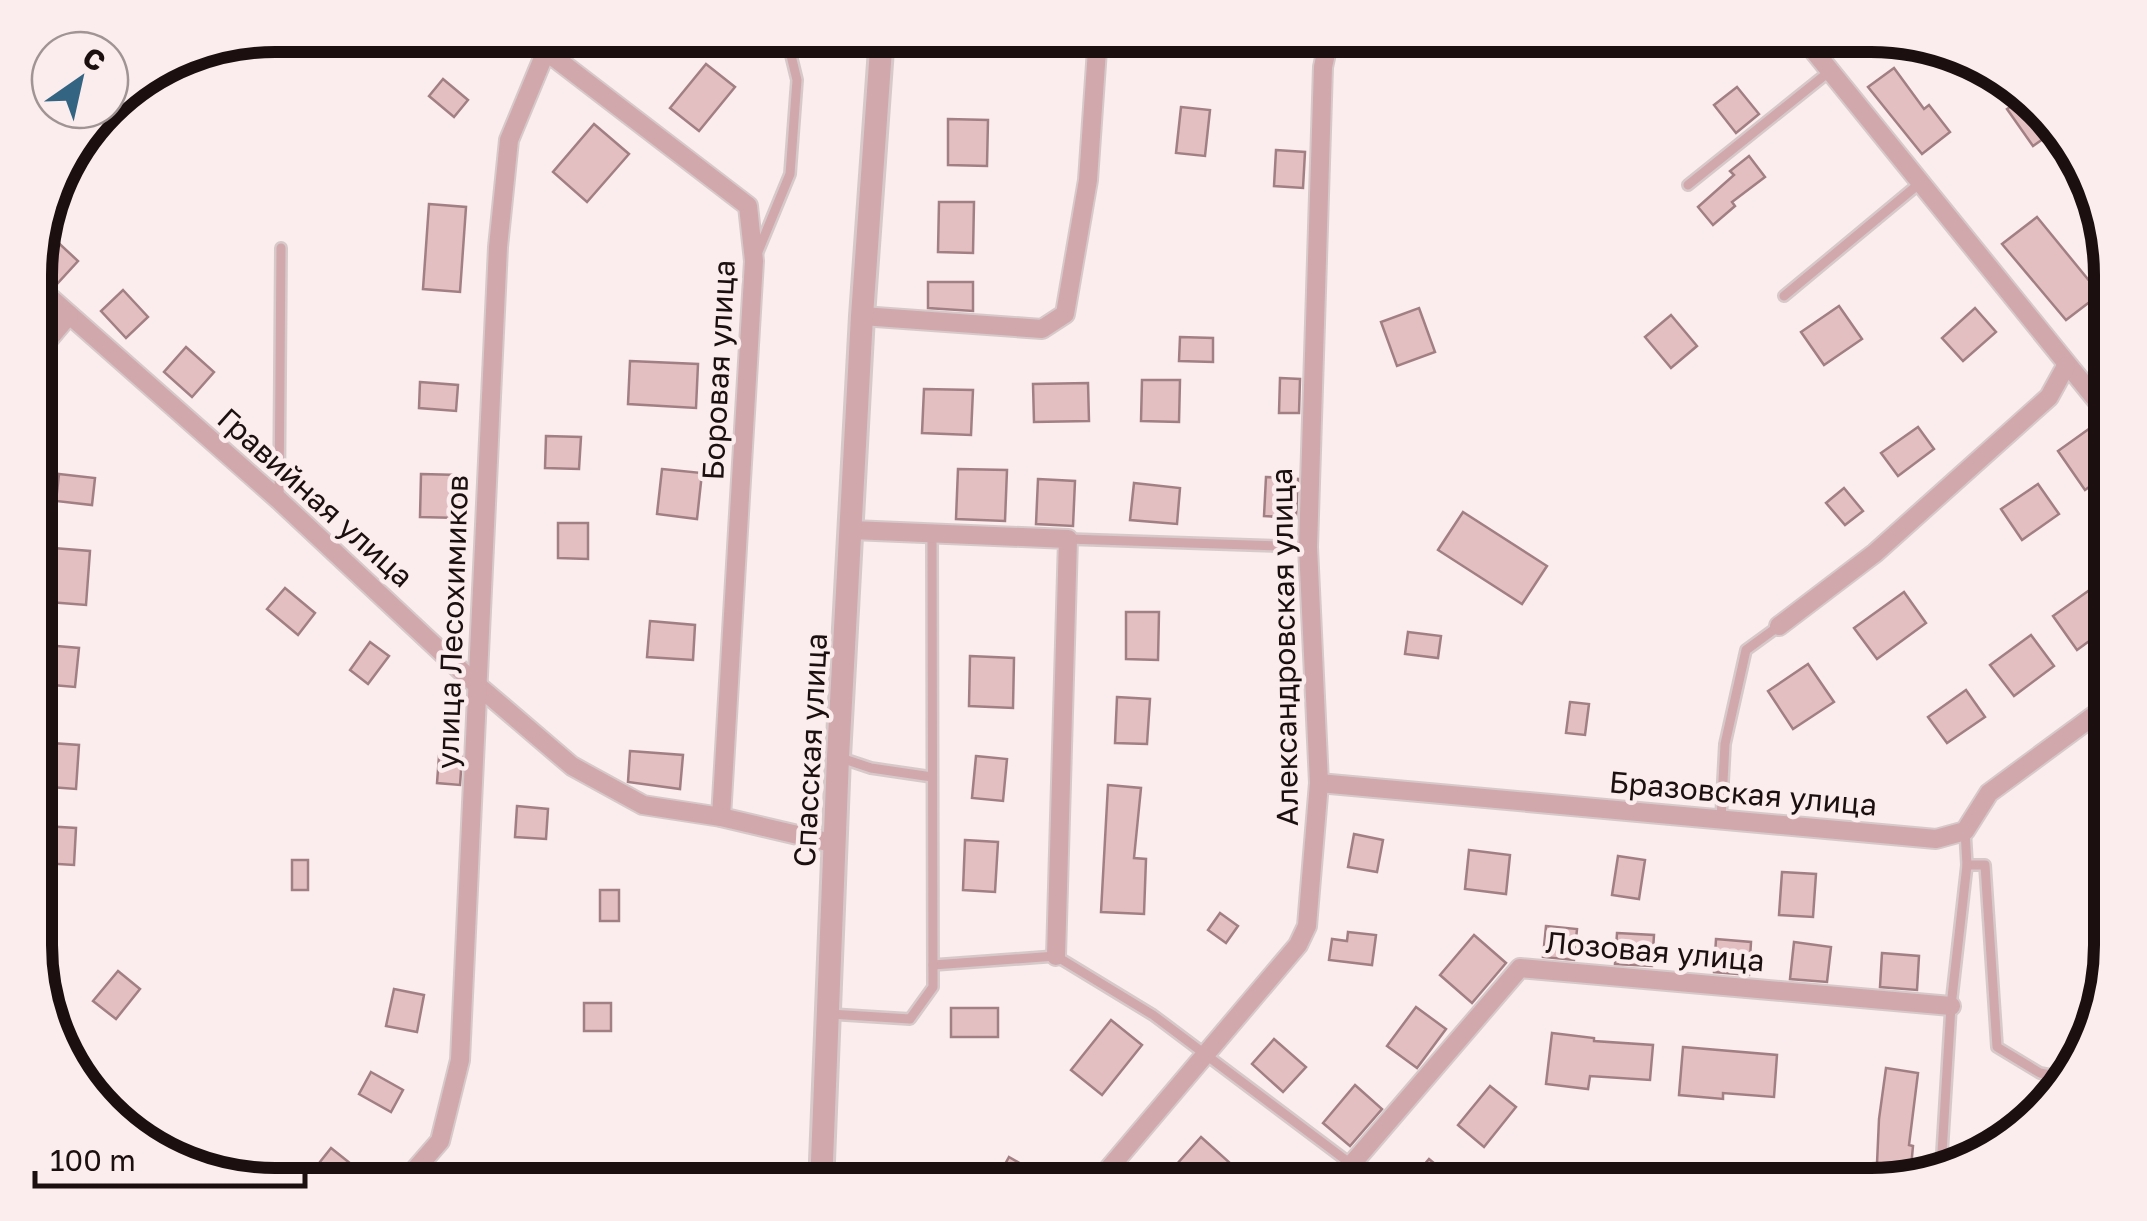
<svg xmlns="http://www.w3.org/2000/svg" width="2147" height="1221" font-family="'Golos Text',sans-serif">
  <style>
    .building { fill: #e3bfc2; stroke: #a17f83; stroke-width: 2.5 }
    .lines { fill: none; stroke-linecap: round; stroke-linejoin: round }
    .service-casing { stroke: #d7c9ca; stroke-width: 14 }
    .minor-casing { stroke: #d7c9ca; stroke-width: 22 }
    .tertiary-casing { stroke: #d7c9ca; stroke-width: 28 }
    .service { stroke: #d1a8ac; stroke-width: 9 }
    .minor { stroke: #d1a8ac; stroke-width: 18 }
    .tertiary { stroke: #d1a8ac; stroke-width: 22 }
    .labels { text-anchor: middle; stroke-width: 9; stroke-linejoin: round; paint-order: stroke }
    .street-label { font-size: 30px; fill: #1b0f10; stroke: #fbeced }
    .rim { fill: none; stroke: #1b0f10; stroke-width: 12 }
  </style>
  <rect width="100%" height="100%" fill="#fbeced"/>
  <g class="building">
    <path d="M385,35h38l-15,19z"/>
    <path d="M571,35h38l-14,18z"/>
    <rect x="960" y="35" width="35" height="18"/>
    <path d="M706,64l29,23 -36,44 -29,-23z"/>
    <path d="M1894,68l30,41 5,-4 21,27 -28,22 -54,-67z"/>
    <path d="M443,79l25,21 -14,17 -25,-21z"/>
    <path d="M1737,87l22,27 -23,19 -22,-28z"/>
    <path d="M2024,98l33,31 -24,17 -26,-37z"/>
    <path d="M1181,107l29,3 -5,46 -29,-3z"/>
    <path d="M948,119l40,1 -1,46 -39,-1z"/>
    <path d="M594,124l35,30 -42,48 -34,-30z"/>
    <path d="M1276,150l29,2 -2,36 -29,-2z"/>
    <path d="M1749,156l16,21 -33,25 3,4 -22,19 -15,-18 36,-32 -4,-4z"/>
    <path d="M939,202h35l-1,51 -35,-1z"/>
    <path d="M429,204l37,3 -6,85 -37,-3z"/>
    <path d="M2037,217l63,77 -34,26 -64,-76z"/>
    <path d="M51,236l27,25 -21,23 -20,-19v-14z"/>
    <path d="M928,282h45v29l-45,-3z"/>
    <path d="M123,290l25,27 -22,21 -25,-27z"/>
    <path d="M1839,306l23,33 -38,26 -23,-33z"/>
    <path d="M1419,308l16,44 -38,14 -16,-44z"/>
    <path d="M1975,308l21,24 -33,29 -21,-23z"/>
    <path d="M1671,315l26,31 -26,22 -26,-31z"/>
    <path d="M1180,337l33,1v24l-34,-1z"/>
    <path d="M186,347l28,25 -22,25 -28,-25z"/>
    <path d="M630,361l68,3 -2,44 -68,-4z"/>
    <path d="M1280,378l20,1 -1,34h-20z"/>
    <path d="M1142,380h38l-1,42 -38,-1z"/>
    <path d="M420,382l38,3 -2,26 -37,-3z"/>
    <path d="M1088,383l1,38 -55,1 -1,-38z"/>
    <path d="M924,389l49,1 -2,45 -49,-2z"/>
    <path d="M2093,426l18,25v20l-26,19 -27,-39z"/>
    <path d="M1918,427l16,22 -36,27 -17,-23z"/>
    <path d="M546,436l35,1 -2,32 -34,-1z"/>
    <path d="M662,469l40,4 -5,46 -40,-5z"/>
    <path d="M958,469l49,1 -2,51 -49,-2z"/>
    <path d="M59,474l36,4 -3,27 -36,-4z"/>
    <path d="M421,474l39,1 -1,43 -39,-1z"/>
    <path d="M1266,477l32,2 -2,39 -32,-2z"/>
    <path d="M1038,479l37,2 -2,45 -37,-2z"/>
    <path d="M1134,483l46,5 -3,36 -47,-4z"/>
    <path d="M2038,484l21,30 -37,26 -21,-31z"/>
    <path d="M1844,488l19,23 -18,14 -19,-22z"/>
    <path d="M1463,512l84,54 -25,38 -84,-54z"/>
    <path d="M558,523h30v36l-30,-1z"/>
    <path d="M53,548l37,3 -4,54 -37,-3z"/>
    <path d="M2098,584l13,19v22l-34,25 -24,-34z"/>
    <path d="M285,588l30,25 -17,22 -31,-26z"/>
    <path d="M1904,592l22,31 -49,36 -23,-31z"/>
    <path d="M1126,612h33l-1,48 -32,-1z"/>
    <path d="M650,621l45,4 -2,35 -46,-3z"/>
    <path d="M1408,632l33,4 -3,22 -33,-4z"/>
    <path d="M2031,635l23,31 -40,30 -24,-31z"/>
    <path d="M370,642l19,14 -21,28 -18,-14z"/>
    <path d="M45,645l34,3 -4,39 -34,-3z"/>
    <path d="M970,656l44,2 -1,50 -44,-2z"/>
    <path d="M1808,664l26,38 -41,27 -25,-38z"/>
    <path d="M1966,690l19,27 -38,26 -19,-26z"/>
    <path d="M1117,697l33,2 -3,45 -32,-1z"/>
    <path d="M1570,702l19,2 -4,31 -19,-2z"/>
    <path d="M37,742l42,3 -3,44 -39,-3z"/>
    <path d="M630,751l53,4 -3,34 -52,-7z"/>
    <path d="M439,756l23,1 -2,28 -23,-2z"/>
    <path d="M976,756l31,3 -4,42 -31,-3z"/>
    <path d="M1108,785l33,3 -7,70 12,1 -2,55 -43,-2z"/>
    <path d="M517,806l31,3 -2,30 -31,-2z"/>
    <path d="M44,826l32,2 -2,37 -32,-2z"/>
    <path d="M1354,834l29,6 -6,32 -29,-5z"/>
    <path d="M965,840l33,2 -3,50 -32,-2z"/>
    <path d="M1469,850l41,5 -4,39 -41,-5z"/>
    <path d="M1618,856l27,4 -6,39 -27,-4z"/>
    <rect x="292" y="860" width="16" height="30"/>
    <path d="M1782,872l34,2 -3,43 -34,-2z"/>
    <rect x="600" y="890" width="19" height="31"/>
    <path d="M1220,913l18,13 -12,17 -18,-13z"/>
    <path d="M1546,926l31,3 -3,31 -31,-3z"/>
    <path d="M1348,932l28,3 -4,30 -43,-5 3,-21 15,2z"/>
    <path d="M1617,933l37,2 -2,31 -37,-2z"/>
    <path d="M1474,935l32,28 -34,40 -32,-28z"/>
    <path d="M1716,939l35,3 -2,33 -35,-3z"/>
    <path d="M1794,942l37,5 -4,35 -37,-3z"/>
    <path d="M1882,953l37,3 -2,34 -37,-3z"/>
    <path d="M118,971l22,18 -24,30 -23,-18z"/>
    <path d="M394,989l30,6 -7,37 -31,-6z"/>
    <rect x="584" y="1003" width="27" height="28"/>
    <path d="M1416,1007l30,22 -29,39 -30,-22z"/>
    <rect x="951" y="1008" width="47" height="29"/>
    <path d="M1111,1020l31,25 -40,50 -31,-25z"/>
    <path d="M1552,1033l42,5v3l59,4 -3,35 -60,-4 -2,13 -42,-5z"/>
    <path d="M1274,1039l32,28 -23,25 -31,-28z"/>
    <path d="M1683,1047l94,8 -3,42 -51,-4v6l-44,-4z"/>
    <path d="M1886,1068l32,5 -9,72 4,1 -3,32 -34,8 3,-67z"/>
    <path d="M371,1072l32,18 -12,22 -32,-18z"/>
    <path d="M1355,1085l27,24 -32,37 -27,-23z"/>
    <path d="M1490,1086l26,21 -32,40 -26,-22z"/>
    <path d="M1201,1137l29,26 -20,23h-27l-14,-13z"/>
    <path d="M331,1148l30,24 -11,14h-49z"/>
    <path d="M1009,1157l50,29h-66z"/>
    <path d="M1429,1159l32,27h-55z"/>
  </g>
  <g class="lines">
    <defs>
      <g id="service">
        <path d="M1688,185l142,-114"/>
        <path d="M757,254l33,-80 7,-94 -10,-41 -5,-4"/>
        <path d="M1784,296l136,-113"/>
        <path d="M279,500l2,-252"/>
        <path d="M1068,539l240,8"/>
        <path d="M841,758l30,10 61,9"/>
        <path d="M1721,819l4,-75 21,-94 33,-24"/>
        <path d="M1967,865h18l12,182 43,26 27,5"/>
        <path d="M933,965l123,-9 97,59 198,149"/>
        <path d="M830,1014l80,5 23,-32 -1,-452"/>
        <path d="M1941,1169l10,-163 16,-141 -2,-34"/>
      </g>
      <g id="minor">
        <path d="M525,35l223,171 6,55 -33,556"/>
        <path d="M1801,35l310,383"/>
        <path d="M37,286l242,214 190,178 103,88 71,39 78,12 115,27"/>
        <path d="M862,316l180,13 23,-15 23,-134 10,-145"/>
        <path d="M37,353l32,-38"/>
        <path d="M852,530l216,9 -12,417"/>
        <path d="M1779,626l96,-73 174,-156 17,-31"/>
        <path d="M1319,783l617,56 29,-8 24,-38 122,-90"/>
        <path d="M1351,1164l23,22"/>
        <path d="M401,1186l39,-45 20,-81 38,-813 11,-107 37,-89"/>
        <path d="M1098,1186l8,-14 192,-227 9,-19 12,-143 -11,-236 15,-480 7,-32"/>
        <path d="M1333,1186l187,-218 431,38"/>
      </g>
      <path id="tertiary" d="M821,1186l17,-429 24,-441 20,-281"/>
    </defs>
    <use href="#service" class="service-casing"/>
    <use href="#minor" class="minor-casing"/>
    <use href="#tertiary" class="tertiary-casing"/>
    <use href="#service" class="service"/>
    <use href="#minor" class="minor"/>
    <use href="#tertiary" class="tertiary"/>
  </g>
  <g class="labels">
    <g class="street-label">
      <text transform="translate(719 370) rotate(-87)" y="10">Боровая улица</text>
      <text transform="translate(315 498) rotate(42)" y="10">Гравийная улица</text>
      <text transform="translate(453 622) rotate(-88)" y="10">улица Лесохимиков</text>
      <text transform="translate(1285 647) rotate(-91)" y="10">Александровская улица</text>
      <text transform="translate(811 750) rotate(-87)" y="10">Спасская улица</text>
      <text transform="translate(1743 794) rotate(5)" y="10">Бразовская улица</text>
      <text transform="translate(1655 952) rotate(5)" y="10">Лозовая улица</text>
    </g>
  </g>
  <path d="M0 0H2147V1221H0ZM275 52H1871A223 223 0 0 1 2094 275V945A223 223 0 0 1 1871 1168H275A223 223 0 0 1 52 945V275A223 223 0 0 1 275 52Z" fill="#fbeced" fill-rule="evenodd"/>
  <path class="rim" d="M275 52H1871A223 223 0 0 1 2094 275V945A223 223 0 0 1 1871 1168H275A223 223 0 0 1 52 945V275A223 223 0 0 1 275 52Z"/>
  <g transform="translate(80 80) rotate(34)"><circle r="48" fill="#fbeced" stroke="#a19495" stroke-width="2.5"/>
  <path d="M0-8L18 38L0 25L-18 38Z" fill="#336482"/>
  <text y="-15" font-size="28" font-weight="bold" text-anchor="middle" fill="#1b0f10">С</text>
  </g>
  <path d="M35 1171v15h270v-15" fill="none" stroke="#1b0f10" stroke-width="5"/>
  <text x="50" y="1171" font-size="30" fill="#1b0f10" stroke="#fbeced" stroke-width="8" paint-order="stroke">100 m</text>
</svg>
